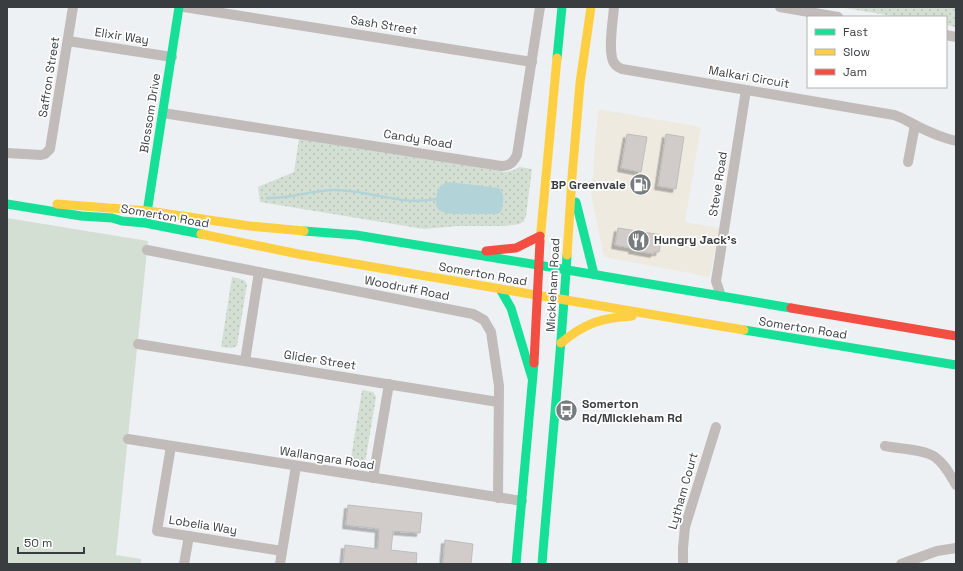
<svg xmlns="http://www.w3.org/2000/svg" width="963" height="571" font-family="'Space Grotesk',sans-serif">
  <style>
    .commercial { fill: #efeae0 }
    .green { fill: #d4dfd4 }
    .park { fill: url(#park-dots) }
    .water { fill: #b2d4d8 }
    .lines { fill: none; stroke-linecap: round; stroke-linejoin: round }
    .stream { stroke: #b2d4d8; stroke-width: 2.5 }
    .building { fill: #d1ccc9; stroke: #bcbdbd; filter: url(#shadow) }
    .street { stroke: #c1bbba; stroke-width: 10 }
    .fast { stroke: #16e098; stroke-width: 9 }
    .slow { stroke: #ffcf43; stroke-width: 9 }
    .jam { stroke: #f24e42; stroke-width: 9 }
    .labels { text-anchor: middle; stroke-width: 3.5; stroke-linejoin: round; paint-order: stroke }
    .street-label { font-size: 12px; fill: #3a3d3f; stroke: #fff }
    .poi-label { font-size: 12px; font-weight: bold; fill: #3a3d3f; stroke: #fff; text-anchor: start }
  </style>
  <defs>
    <pattern id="park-dots" width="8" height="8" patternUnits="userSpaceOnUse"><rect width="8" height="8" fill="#d4dfd4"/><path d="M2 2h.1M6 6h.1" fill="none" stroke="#b7c0b7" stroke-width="1.8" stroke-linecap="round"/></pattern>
    <filter id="shadow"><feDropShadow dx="-3.5" dy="3.5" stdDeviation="0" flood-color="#0004"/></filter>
  </defs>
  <rect width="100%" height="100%" fill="#eef1f3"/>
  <path class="commercial" d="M598,109l103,18 -16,95 34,6 -9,49 -106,-20 -13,-62z"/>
  <path class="green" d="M7,218l141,23 -32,314 25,4v5h-134z"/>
  <g class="park">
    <path d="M839,7h117v20l-10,-2v-8h-48z"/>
    <path d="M299,139l207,33 8,-2 5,-3 13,2 -6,47 -2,5 -4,3 -17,2h-45l-34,3 -164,-27 -2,-15 36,-15z"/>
    <path d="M232,277l12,3 3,4 -10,62 -5,2 -11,-1z"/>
    <path d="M362,390l11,2 3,5 -11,66 -4,3 -11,-2z"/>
  </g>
  <path class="water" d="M449,182l50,6c7,7 4,16 2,24l-4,2h-45c-7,-1 -14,-2 -16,-9 0,-11 1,-21 13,-23z"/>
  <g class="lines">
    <path class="stream" d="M267,198c8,0 16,0 24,-2 14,-2 29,-6 43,-6 35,0 67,16 102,9"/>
  </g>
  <g class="building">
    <path d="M627,134l20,3 -6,35 -20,-4z"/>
    <path d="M666,134l18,3 -8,52 -18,-3z"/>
    <path d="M618,228l44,7 -3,17h-5v2l-22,-4v-2l-17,-3z"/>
    <path d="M348,505l74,8 -2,20 -27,-2 -2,19 26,3 -1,11h-73l2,-19 33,4 1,-20 -33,-4z"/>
    <path d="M445,540l28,4 -2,20h-28z"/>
  </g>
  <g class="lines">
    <g class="street">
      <path d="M184,7l348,55"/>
      <path d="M614,7c-1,13 -6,42 -1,54 2,5 5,6 9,8l272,46c9,3 15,7 23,11 12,6 26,12 39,15"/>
      <path d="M780,7l58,10"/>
      <path d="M946,35l10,2"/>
      <path d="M68,41l104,16"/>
      <path d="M163,113l338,53c8,0 12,-3 16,-11l23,-148"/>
      <path d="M7,153l34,2 4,-1 5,-5 23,-142"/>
      <path d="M908,162l7,-37"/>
      <path d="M147,250l326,64 11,6 7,12 8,54 -1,112"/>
      <path d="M721,296l-5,-15 30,-191"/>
      <path d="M138,344l360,58"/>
      <path d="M245,361l14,-89"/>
      <path d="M128,439l394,62"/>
      <path d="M171,446l-14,85 125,20"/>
      <path d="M885,446c14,3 39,3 50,11 10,7 15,18 21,28"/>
      <path d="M373,478l16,-94"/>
      <path d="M184,564l5,-28"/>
      <path d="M280,564l16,-98"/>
      <path d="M683,564v-16l2,-21 31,-100"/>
      <path d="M901,564l36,-13 19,-3"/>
    </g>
    <g class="fast">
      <path d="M557,58l5,-51"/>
      <path d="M576,202l18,72"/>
      <path d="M7,204l74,12 31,2 10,3 23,2 56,11"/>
      <path d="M146,219l33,-212"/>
      <path d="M304,231l52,4 182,30"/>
      <path d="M538,265l253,43"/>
      <path d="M500,289l11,19 21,70"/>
      <path d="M744,330l212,35"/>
      <path d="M516,564l18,-201"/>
      <path d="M542,564c8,-103 19,-206 25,-309"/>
    </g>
    <g class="slow">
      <path d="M57,204l91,7 102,15 54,5"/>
      <path d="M201,234l97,20 238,41"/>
      <path d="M540,241l17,-183"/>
      <path d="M567,255l5,-78 8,-94 11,-76"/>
      <path d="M536,295l208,35"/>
      <path d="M561,343c24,-20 40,-25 71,-27"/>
    </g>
    <g class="jam">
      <path d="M486,251l30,-3 24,-12"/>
      <path d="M791,308l165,28"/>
      <path d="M534,363l6,-122"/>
    </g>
  </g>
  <defs>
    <symbol id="fuel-disc" viewBox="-11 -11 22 22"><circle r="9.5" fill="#797c7e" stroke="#fff"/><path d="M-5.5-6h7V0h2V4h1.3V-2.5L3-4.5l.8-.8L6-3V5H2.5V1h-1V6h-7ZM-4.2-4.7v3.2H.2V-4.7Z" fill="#fff"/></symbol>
    <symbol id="restaurant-disc" viewBox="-11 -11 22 22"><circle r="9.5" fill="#797c7e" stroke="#fff"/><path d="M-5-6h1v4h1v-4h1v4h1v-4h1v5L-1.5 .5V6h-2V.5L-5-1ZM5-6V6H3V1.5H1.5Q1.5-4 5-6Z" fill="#fff"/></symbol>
    <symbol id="bus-disc" viewBox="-11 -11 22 22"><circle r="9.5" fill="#797c7e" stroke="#fff"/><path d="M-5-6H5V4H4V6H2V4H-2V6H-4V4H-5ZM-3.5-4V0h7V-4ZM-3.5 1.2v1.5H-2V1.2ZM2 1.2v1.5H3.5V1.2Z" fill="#fff"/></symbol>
  </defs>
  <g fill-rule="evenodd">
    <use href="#fuel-disc" x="628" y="172" width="25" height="25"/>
    <use href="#restaurant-disc" x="626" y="228" width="25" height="25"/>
    <use href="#bus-disc" x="554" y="398" width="25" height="25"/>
  </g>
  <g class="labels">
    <g class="street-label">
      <text transform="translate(384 25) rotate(9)" y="4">Sash Street</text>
      <text transform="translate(122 36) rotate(9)" y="4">Elixir Way</text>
      <text transform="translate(49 77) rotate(-81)" y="4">Saffron Street</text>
      <text transform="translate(749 77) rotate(10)" y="4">Malkari Circuit</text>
      <text transform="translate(150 113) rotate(-81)" y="4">Blossom Drive</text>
      <text transform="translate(418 139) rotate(9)" y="4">Candy Road</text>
      <text transform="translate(718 184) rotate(-81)" y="4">Steve Road</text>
      <text transform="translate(165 216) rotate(10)" y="4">Somerton Road</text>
      <text transform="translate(483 274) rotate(10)" y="4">Somerton Road</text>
      <text transform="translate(553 285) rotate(-87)" y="4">Mickleham Road</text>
      <text transform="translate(407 288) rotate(11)" y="4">Woodruff Road</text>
      <text transform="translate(803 328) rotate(9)" y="4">Somerton Road</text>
      <text transform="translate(320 360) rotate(9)" y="4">Glider Street</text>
      <text transform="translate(327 458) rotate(9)" y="4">Wallangara Road</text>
      <text transform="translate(683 491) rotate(-74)" y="4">Lytham Court</text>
      <text transform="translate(203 525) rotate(9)" y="4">Lobelia Way</text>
    </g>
    <g class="poi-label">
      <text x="626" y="189" text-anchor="end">BP Greenvale</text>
      <text x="654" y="244">Hungry Jack's</text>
      <text x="582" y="408">Somerton<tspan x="582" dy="14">Rd/Mickleham Rd</tspan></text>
    </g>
  </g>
  <rect width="963" height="571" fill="none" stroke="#3a3d3f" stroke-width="16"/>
  <rect x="807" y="16" width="140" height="72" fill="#ffffff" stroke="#b0b1b2"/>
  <rect x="815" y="29" width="20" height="6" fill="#16e098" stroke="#b0b1b2"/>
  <text x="843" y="36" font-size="12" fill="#3a3d3f">Fast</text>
  <rect x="815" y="49" width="20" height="6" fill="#ffcf43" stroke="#b0b1b2"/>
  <text x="843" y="56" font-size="12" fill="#3a3d3f">Slow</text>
  <rect x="815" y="69" width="20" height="6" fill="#f24e42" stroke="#b0b1b2"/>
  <text x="843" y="76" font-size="12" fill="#3a3d3f">Jam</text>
  <path d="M18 547v6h66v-6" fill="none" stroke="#3a3d3f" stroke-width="2"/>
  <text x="24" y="547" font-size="12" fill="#3a3d3f" stroke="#ffffff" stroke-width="3" paint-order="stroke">50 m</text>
</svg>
